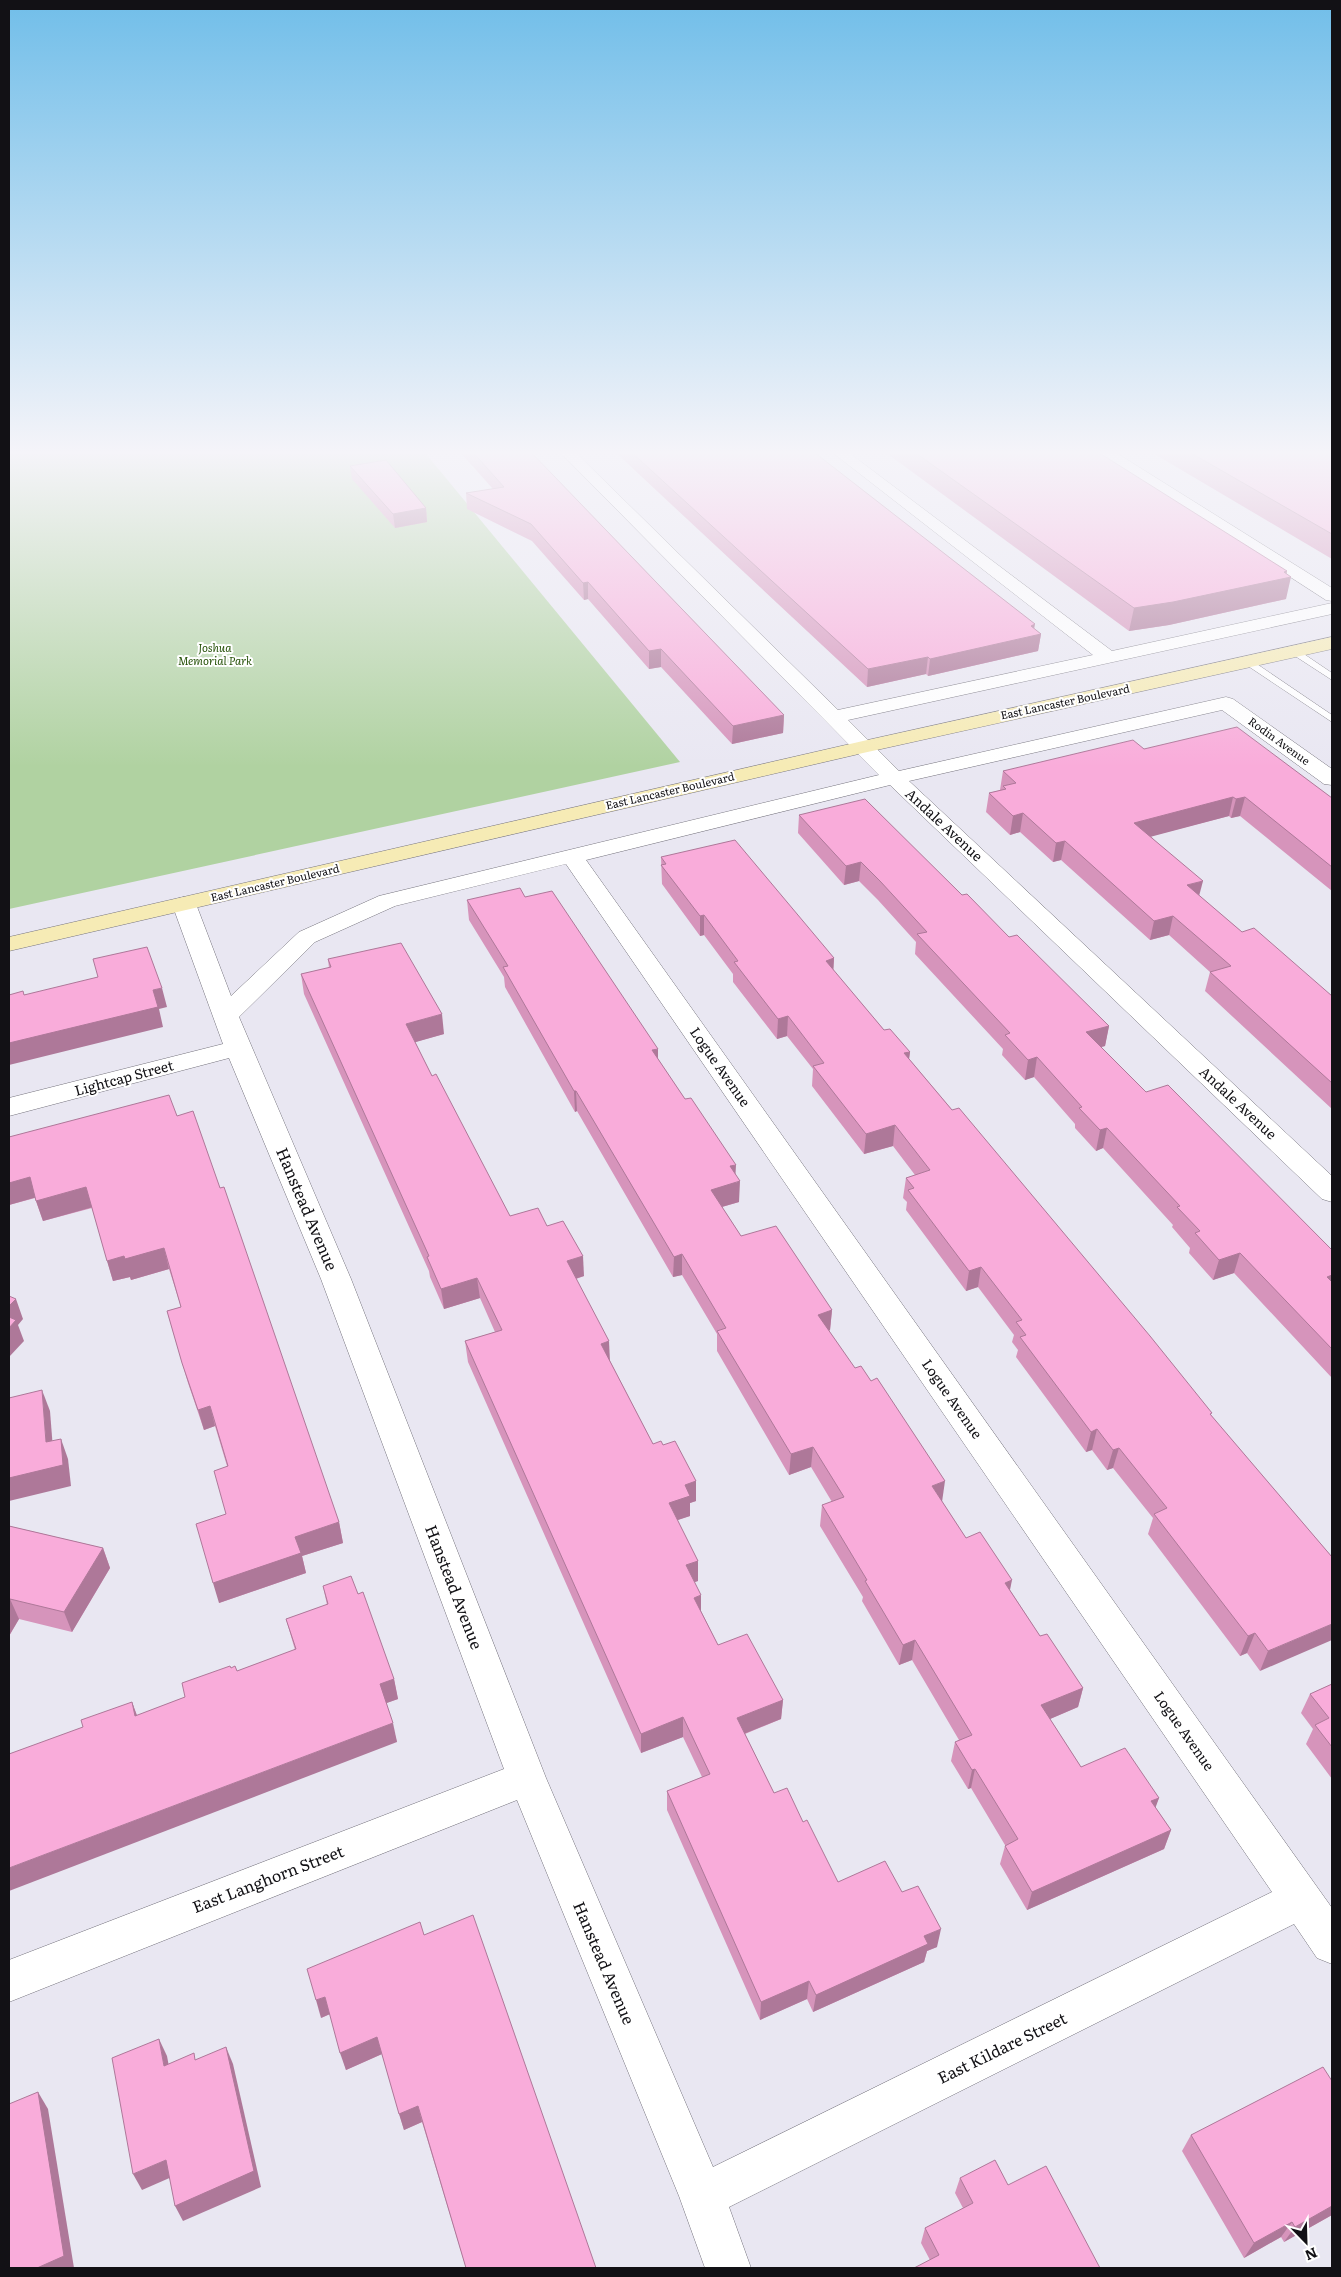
<svg xmlns="http://www.w3.org/2000/svg" width="1341" height="2277" font-family="Literata,serif">
  <style>
    .green { fill: #b0d2a1 }
    .lines { fill: none; stroke-linecap: round; stroke-linejoin: round }
    .lane-casing { stroke: #75737d; stroke-width: 1 }
    .street-casing { stroke: #75737d; stroke-width: 1 }
    .secondary-casing { stroke: #75737d; stroke-width: 1 }
    .lane { fill: #fff; fill-rule: evenodd }
    .street { fill: #fff; fill-rule: evenodd }
    .secondary { fill: #f6ebb5; fill-rule: evenodd }
    .wall { fill: #d694bb }
    .shaded-wall { fill: #ae7899 }
    .building { fill: #f9acda; stroke: #ae7899 }
    .labels { text-anchor: middle; stroke-width: 4; stroke-linejoin: round; paint-order: stroke }
    .far-park-label { font-size: 11px; font-style: italic; fill: #275209; stroke: #fff }
    .far-street-label { font-size: 11px; fill: #121115; stroke: #fff }
    .street-label { font-size: 14px; fill: #121115; stroke: #fff }
    .near-street-label { font-size: 16px; fill: #121115; stroke: #fff }
  </style>
  <rect width="100%" height="100%" fill="#e9e7f2"/>
  <path class="green" d="M9,449h413l258,313 -671,147z"/>
  <g class="lines">
    <defs>
      <g id="lane">
        <path d="M1292,650h6l34,23v7l-40,-26z"/>
        <path d="M1245,660h6l81,55v7l-87,-58z"/>
      </g>
      <g id="street">
        <path d="M557,449h15l266,261 255,-55 -265,-206h16l268,202 220,-48v11l-484,106 51,51 327,-74 7,2 99,70v16l-8,-1 -102,-74 -313,71 423,395v26l-10,-3 -432,-414 -304,75 746,1048v56l-15,-6 -23,-34 -565,283 22,61h-46l-26,-72 -162,-396 -508,202v-42l495,-191 -183,-490 -92,-221 -220,58v-18l214,-54 -51,-140 4,-5 8,-2 8,2 4,5 35,92 68,-64 80,-36 500,-121zM566,864l706,1028 -559,275 -167,-389 -195,-499 -112,-262 76,-75 80,-36z"/>
        <path d="M1092,449h18l222,139v13l-6,-1z"/>
      </g>
      <path id="secondary" d="M1332,637v12l-469,104 -854,198v-14l854,-196z"/>
    </defs>
    <use href="#lane" class="lane-casing"/>
    <use href="#street" class="street-casing"/>
    <use href="#secondary" class="secondary-casing"/>
    <use href="#lane" class="lane"/>
    <use href="#street" class="street"/>
    <use href="#secondary" class="secondary"/>
  </g>
  <g class="wall">
    <path d="M453,449h75l256,266 -1,18 -51,11 -71,-77 -12,2 -61,-70 -4,1 -52,-59 -65,-32 -1,-16 27,-4 -33,-37h-3z"/>
    <path d="M612,449h198l231,185 -3,17 -110,25 -2,-2 -59,13z"/>
    <path d="M881,449h212l194,125 -1,25 -117,26 -40,6z"/>
    <path d="M1146,449h186v110z"/>
    <path d="M350,466l76,42 1,14 -32,6 -43,-49z"/>
    <path d="M1144,749l188,49v93l-92,-75 -9,2 -2,-2 -78,20 48,60 43,36 90,64v113l-127,-118 5,-19 -41,-37 -19,5 -89,-80 -8,2 -33,-30 -10,3 -24,-23 3,-19 12,-3h-1l3,-19z"/>
    <path d="M799,815l163,80 147,131 -4,20 -4,1 45,45 186,158v128l-98,-105 -21,7 -24,-27 1,-5 -18,-21 1,-2 -70,-77 -7,3 -21,-23v-4l-41,-47 -9,3 -23,-25 1,-6 -88,-95 1,-12 -38,-42 -19,-19 -15,4 -46,-52z"/>
    <path d="M661,857l173,101 -1,12 51,60 26,22 -1,7 302,357 121,141 -72,114 -13,-18 -7,3 -92,-122 5,-16 -40,-50 -6,2 -15,-20 -6,2 -70,-95 2,-7 -6,-8 2,-7 -36,-48 -12,4 -60,-81 1,-8 -4,-4 3,-20 9,-3 -22,-29 -29,8 -52,-68 1,-17 -26,-33 -10,3 -44,-57v-8l-29,-39 -4,1 -38,-52z"/>
    <path d="M525,897l133,162 77,116 4,27 -17,5 19,29 91,74 -2,20 -1,1 137,207 44,52 30,46 43,52 -5,19 -28,12 31,48 78,31 -4,9 16,23 -7,19 -137,61 -27,-46 5,-18v-1l-34,-57 -3,1 -17,-28 4,-19 4,-2 -47,-80 -13,5 -37,-64 1,-4 -43,-71 2,-21 10,-3 -21,-35 -22,8 -72,-124v-17l-35,-59 -9,2 -96,-166 -2,1 -70,-125 -1,-10 -35,-57 -2,-20z"/>
    <path d="M328,959l116,75 -29,8 17,34 78,140 37,10 37,50 -8,3 34,82 43,83 10,1 33,36v20l-6,2v13l-13,4 21,41v20l-4,1 7,29 17,34 65,55 -2,19 -36,15 29,59 29,29 35,60 64,10 35,55 -10,4 -3,11 -111,50 -6,-13 -47,21 -93,-210v-19l35,-14 -19,-40 -42,16 -173,-391 -3,-21 30,-9 -15,-34 -36,11 -14,-32 -1,-6 -125,-277 -3,-20 28,-6z"/>
    <path d="M177,1116l162,406 4,21 -41,13 4,17 -87,30 7,-89 1,-48 -12,-40 -11,4 -16,-47 -21,-72 14,-4 -12,-38 -38,11 -1,-3 -17,4 -21,-73 -49,13 -8,-23 -26,7v-68z"/>
    <path d="M9,1526l94,22 7,20 -38,64 -53,-13 -10,17z"/>
    <path d="M323,1586l35,8 36,85 4,20 -12,4 11,39 -314,-15 49,-25 5,14 48,-19 46,-29 6,3 58,-21 -9,-31 41,-14z"/>
    <path d="M1332,1684v95l-26,-35 7,-15 -12,-16 9,-19z"/>
    <path d="M424,1935l172,333h-130l-44,-146 -18,8 -22,-76 -36,16 -16,-56 -9,4z"/>
    <path d="M1332,2081v134l-48,27 -3,-5 -37,21 -62,-107 9,-16z"/>
    <path d="M960,2178l48,7 92,83 -170,-8 -9,-17 4,-15 38,-20 -8,-15z"/>
  </g>
  <g class="shaded-wall">
    <path d="M456,449h4v3h-3z"/>
    <path d="M426,508l1,14 -32,6 -2,-14z"/>
    <path d="M1287,571l-1,7 5,-1 -5,22 -117,26 -40,6 5,-23z"/>
    <path d="M588,582v17l-4,1 -1,-17z"/>
    <path d="M1035,624l-2,11 8,-1 -3,17 -110,25 2,-17z"/>
    <path d="M661,649v18l-12,2v-18z"/>
    <path d="M928,657l-2,17 -59,13 1,-18z"/>
    <path d="M784,715l-1,18 -51,11 1,-18z"/>
    <path d="M1233,797l-4,19 -98,26 3,-19z"/>
    <path d="M1245,797l-5,19 -9,2 5,-19z"/>
    <path d="M1023,813l-3,19 -10,3 3,-19z"/>
    <path d="M1065,841l-4,19 -8,2 3,-19z"/>
    <path d="M861,862l-2,19 -15,4 2,-19z"/>
    <path d="M1203,881l-5,19 -11,-15z"/>
    <path d="M704,915v20l-4,1v-20z"/>
    <path d="M1173,916l-4,19 -19,5 4,-19z"/>
    <path d="M834,958l-1,20 -7,-17z"/>
    <path d="M162,988l5,19 -8,2 4,18 -154,38v-22l144,-53z"/>
    <path d="M442,1014l2,20 -35,10 -3,-20z"/>
    <path d="M788,1016l-1,20 -10,3 1,-20z"/>
    <path d="M1109,1026l-4,20 -23,6 4,-20z"/>
    <path d="M658,1049v20l-6,-19z"/>
    <path d="M910,1052l-3,20 -3,-19z"/>
    <path d="M1037,1057l-3,20 -9,3 3,-20z"/>
    <path d="M574,1091h2l1,20 -2,1z"/>
    <path d="M895,1125l-2,21 -29,8 2,-20z"/>
    <path d="M1107,1128l-4,20 -7,3 4,-21z"/>
    <path d="M736,1165l-1,18 5,-2 -1,21 -28,8v-20l19,-24z"/>
    <path d="M30,1177l7,20 -28,8v-22z"/>
    <path d="M86,1187l7,20 -50,14 -7,-20z"/>
    <path d="M164,1248l5,21 -38,11 -1,-3 -17,4 -6,-20 17,-5z"/>
    <path d="M1240,1253l-6,20 -21,7 6,-20z"/>
    <path d="M682,1254v21l-9,2 1,-20z"/>
    <path d="M583,1256l1,20 -16,5 -1,-20z"/>
    <path d="M981,1267l-3,20 -12,4 3,-20z"/>
    <path d="M1332,1275v18l-5,-16z"/>
    <path d="M477,1278l3,20 -36,11 -3,-20z"/>
    <path d="M16,1299l7,20 -5,6 6,16 -15,16v-51z"/>
    <path d="M832,1310l-2,20 -14,5 2,-20z"/>
    <path d="M609,1341l1,21 -9,-18z"/>
    <path d="M42,1390l8,21 4,51 -8,-20z"/>
    <path d="M210,1406l5,20 -11,4 -6,-20z"/>
    <path d="M1097,1429l-5,21 -6,2 5,-20z"/>
    <path d="M61,1439l7,20 3,27 -62,15v-23z"/>
    <path d="M813,1447l-2,20 -22,8 2,-21z"/>
    <path d="M1119,1448l-6,20 -6,2 6,-20z"/>
    <path d="M696,1481v20l-6,2v13l-21,7v-20l16,-18z"/>
    <path d="M945,1481l-3,21 -10,-16z"/>
    <path d="M339,1522l4,21 -41,13 4,17 -87,30 -6,-20 82,-46z"/>
    <path d="M103,1548l7,20 -38,64 -8,-20z"/>
    <path d="M698,1561v20l-12,4v-20z"/>
    <path d="M1012,1580l-4,20 -3,-17z"/>
    <path d="M701,1595v20l-7,-17z"/>
    <path d="M10,1599l9,20 -10,17v-34z"/>
    <path d="M1332,1624v16l-72,31 8,-20z"/>
    <path d="M1255,1633l-8,20 -7,3 8,-20z"/>
    <path d="M915,1640l-3,20 -13,5 4,-20z"/>
    <path d="M394,1679l4,20 -14,5 -4,-20z"/>
    <path d="M1083,1688l-5,19 -42,18 5,-20z"/>
    <path d="M783,1700l-2,19 -45,18 1,-19z"/>
    <path d="M132,1702l7,19 -4,-5z"/>
    <path d="M683,1717v20l-42,16v-19z"/>
    <path d="M393,1723l4,19 -388,149v-23z"/>
    <path d="M975,1769l-4,19 -3,1 4,-19z"/>
    <path d="M1159,1798l-7,19 -1,-16z"/>
    <path d="M1171,1830l-7,19 -137,61 5,-18z"/>
    <path d="M941,1929l-4,18 -10,4 -3,11 -111,50 3,-17 108,-59z"/>
    <path d="M809,1981l-2,18 -47,21 1,-18z"/>
    <path d="M325,1997l5,17 -9,4 -5,-18z"/>
    <path d="M377,2037l5,17 -36,16 -6,-17z"/>
    <path d="M159,2039l8,17 5,27 -8,-17z"/>
    <path d="M226,2047l7,17 28,123 -78,34 -8,-15z"/>
    <path d="M38,2092l10,17 26,159h-37z"/>
    <path d="M418,2106l4,16 -18,8 -5,-16z"/>
    <path d="M166,2160l8,16 -32,14 -9,-16z"/>
    <path d="M1332,2206v9l-48,27 11,-15z"/>
    <path d="M1292,2222l-11,15 -37,21 10,-15z"/>
  </g>
  <g class="building">
    <path d="M470,449h58l256,266 -51,11 -72,-77 -12,2 -61,-69 -5,1 -52,-59 -65,-31 38,-6z"/>
    <path d="M628,449h182l225,175 -4,2 10,8 -111,25 -2,-2 -60,12z"/>
    <path d="M910,449h183l194,122 -3,1 7,5 -118,25 -39,6z"/>
    <path d="M1184,449h148v85z"/>
    <path d="M386,460l40,48 -33,6 -43,-48z"/>
    <path d="M1237,727l95,71v69l-87,-70 -9,2 -3,-2 -99,26 69,58 -16,4 55,47 12,-4 78,68v87l-122,-111 21,-6 -58,-50 -19,5 -89,-80 -9,2 -33,-30 -10,3 -24,-23 17,-4 -3,-3 13,-3 -13,-12 130,-31 11,9z"/>
    <path d="M865,799l97,96 5,-1 42,43 8,-2 92,91 -23,6 60,60 22,-7 164,165v25l-5,2 5,5v67l-92,-96 -21,7 -24,-27 5,-2 -23,-24 3,-1 -73,-78 -7,2 -21,-22 3,-1 -45,-50 -9,3 -23,-25 5,-2 -93,-99 10,-2 -47,-51 -19,-19 -15,4 -47,-51z"/>
    <path d="M735,840l99,118 -8,3 58,69 6,-1 20,23 -6,1 48,57 7,-2 191,228 62,77 -2,1 122,143v67l-64,27 -13,-18 -7,3 -94,-122 13,-6 -48,-60 -6,2 -16,-21 -6,3 -71,-95 6,-2 -10,-13 6,-2 -41,-53 -12,4 -61,-81 6,-2 -8,-10 24,-8 -35,-45 -29,9 -53,-68 11,-3 -36,-47 -10,3 -44,-57 4,-1 -34,-46 -4,1 -39,-51 5,-1 -5,-7z"/>
    <path d="M520,888l5,9 27,-6 106,158 -6,1 33,49 6,-1 45,67 -6,1 10,15 -29,9 30,46 35,-10 56,84 -14,5 37,53 6,-2 10,15 6,-3 68,103 -13,5 34,52 14,-6 32,48 -7,3 35,53 7,-2 36,54 -42,17 40,62 44,-19 34,50 -8,3 20,29 -139,62 -27,-46 13,-7 -43,-70 -3,1 -17,-28 17,-7 -57,-95 -12,5 -38,-64 2,-1 -45,-75 22,-8 -31,-50 -22,7 -74,-123 9,-3 -44,-74 -8,3 -98,-166h-2l-71,-124 5,-1 -41,-66z"/>
    <path d="M401,943l41,71 -36,10 26,52 4,-2 74,142 28,-8 9,18 16,-5 20,35 -16,5 42,80 -8,3 52,100 8,-3 2,4 12,-4 21,40 -11,4 5,11 -21,7 29,58 -12,4 15,30 -7,3 24,47 29,-11 36,66 -46,18 37,75 13,-5 16,34 4,-2 31,62 47,-21 17,31 16,-6 23,43 -17,7 4,8 -112,51 -7,-14 -48,21 -94,-211 43,-17 -27,-57 -42,17 -176,-393 37,-11 -25,-52 -36,11 -14,-32 2,-1 -128,-282 30,-7 -3,-8z"/>
    <path d="M147,947l15,41 -9,2 5,17 -149,36v-48l14,-4 1,4 74,-18 -5,-18z"/>
    <path d="M169,1095l8,21 16,-5 27,77 4,-1 115,335 -44,15 6,16 -88,30 -17,-59 30,-10 -12,-43 14,-5 -18,-60 -12,4 -16,-47 -15,-52 14,-4 -17,-59 -39,11 -1,-3 -17,5 -21,-74 -50,14 -6,-24 -21,6v-46z"/>
    <path d="M9,1296l7,3 -7,7z"/>
    <path d="M9,1317l7,3 -7,8z"/>
    <path d="M42,1390l4,52 15,-3 2,26 -54,13v-80z"/>
    <path d="M9,1526l94,22 -39,64 -54,-13 -1,3z"/>
    <path d="M351,1576l7,18 5,-2 31,87 -14,5 13,39 -384,145v-114l74,-27 -2,-7 51,-18 3,14 50,-19 -3,-14 48,-17 1,2 4,-2 2,5 59,-22 -10,-30 42,-15 -5,-18z"/>
    <path d="M1332,1684v63l-17,-22 14,-7 -19,-24z"/>
    <path d="M473,1915l123,353h-130l-48,-162 -19,8 -22,-77 -37,16 -15,-56 -9,3 -9,-31 113,-47 4,13z"/>
    <path d="M159,2039l5,27 30,-13 1,7 31,-13 28,124 -79,35 -9,-46 -33,14 -21,-116z"/>
    <path d="M1323,2067l9,14v125l-37,21 -3,-5 -38,21 -63,-108z"/>
    <path d="M38,2092l26,164 -27,12h-28v-164z"/>
    <path d="M995,2160l13,25 38,-19 54,102h-186l25,-13 -14,-27 48,-25 -13,-25z"/>
  </g>
  <linearGradient id="sky" x2="0" y2="1"><stop stop-color="#71bee9"/><stop offset="0.59" stop-color="#f5f4f9"/><stop offset="1" stop-color="#f5f4f9" stop-opacity="0"/></linearGradient>
  <rect width="1341" height="767" fill="url(#sky)"/>
  <g class="labels">
    <g class="far-park-label">
      <text x="215" y="652">Joshua<tspan x="215" dy="13">Memorial Park</tspan></text>
    </g>
    <g class="far-street-label">
      <text transform="translate(1065 702) rotate(-12)" y="4">East Lancaster Boulevard</text>
      <text transform="translate(1279 741) rotate(36)" y="4">Rodin Avenue</text>
      <text transform="translate(670 791) rotate(-13)" y="4">East Lancaster Boulevard</text>
      <text transform="translate(275 883) rotate(-13)" y="4">East Lancaster Boulevard</text>
    </g>
    <g class="street-label">
      <text transform="translate(944 825) rotate(43)" y="5">Andale Avenue</text>
      <text transform="translate(720 1067) rotate(55)" y="5">Logue Avenue</text>
      <text transform="translate(124 1078) rotate(-15)" y="5">Lightcap Street</text>
      <text transform="translate(1238 1103) rotate(43)" y="5">Andale Avenue</text>
      <text transform="translate(952 1399) rotate(55)" y="5">Logue Avenue</text>
      <text transform="translate(1184 1731) rotate(55)" y="5">Logue Avenue</text>
    </g>
    <g class="near-street-label">
      <text transform="translate(307 1209) rotate(67)" y="6">Hanstead Avenue</text>
      <text transform="translate(454 1587) rotate(69)" y="6">Hanstead Avenue</text>
      <text transform="translate(268 1879) rotate(-21)" y="6">East Langhorn Street</text>
      <text transform="translate(604 1963) rotate(67)" y="6">Hanstead Avenue</text>
      <text transform="translate(1002 2048) rotate(-26)" y="6">East Kildare Street</text>
    </g>
  </g>
  <rect width="1341" height="2277" fill="none" stroke="#121115" stroke-width="20"/>
  <g transform="translate(1306 2242) rotate(157)" stroke="#ffffff" stroke-width="4" paint-order="stroke">
  <path d="M0-4L9 19L0 12L-9 19Z" fill="#121115"/>
  <text y="-8" font-size="14" font-weight="bold" text-anchor="middle" fill="#121115">N</text>
  </g>
</svg>
